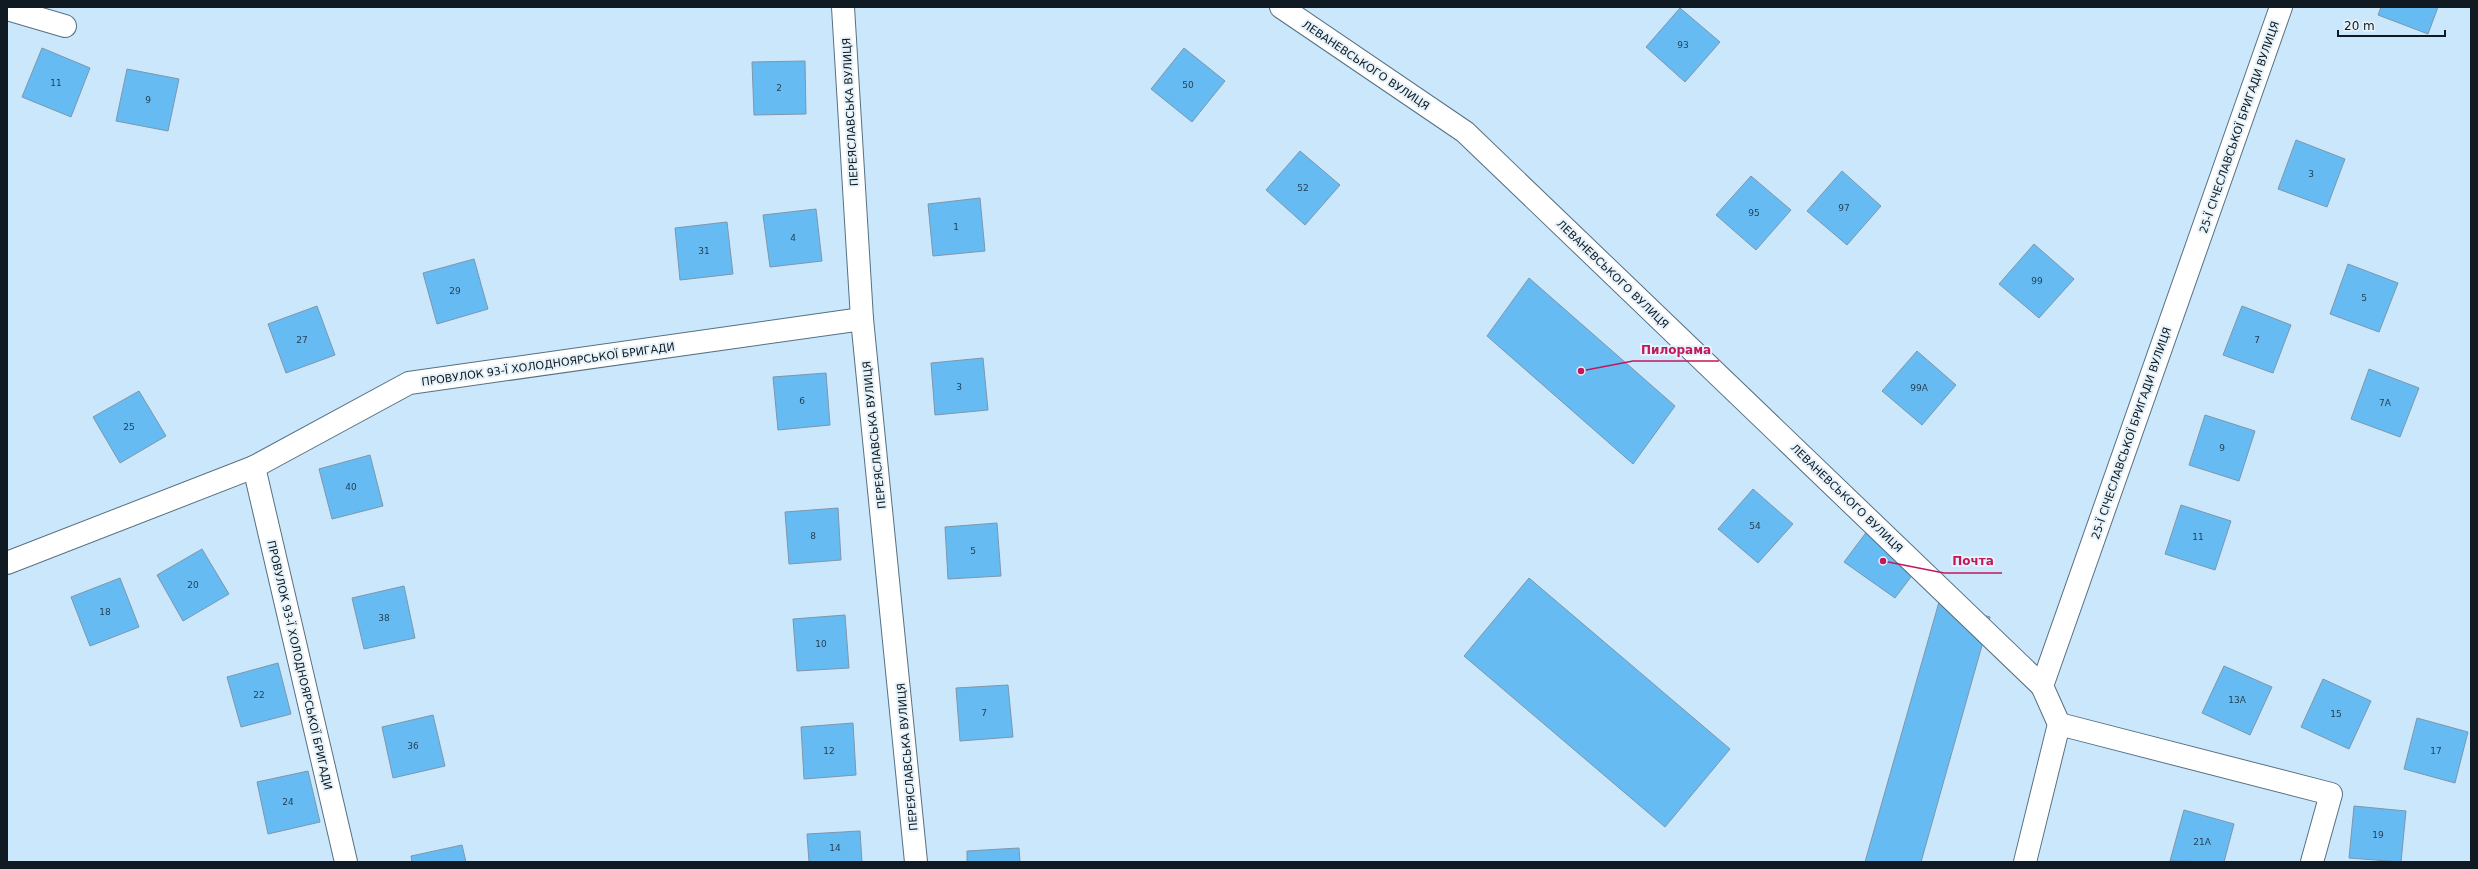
<svg xmlns="http://www.w3.org/2000/svg" width="2478" height="869" font-family="'DejaVu Sans',sans-serif">
  <style>
    .building { fill: #66bbf3; stroke: #7d97ab }
    .lines { fill: none; stroke-linecap: round; stroke-linejoin: round }
    .minor-casing { stroke: #577082; stroke-width: 24 }
    .minor { stroke: #fff; stroke-width: 22 }
    .labels { text-anchor: middle; stroke-width: 4; stroke-linejoin: round; paint-order: stroke }
    .number-label { font-size: 9px; fill: #264256 }
    .street-label { font-size: 11px; fill: #101a22; stroke: #e6f2fa }
    .leader { fill: none; stroke: #c2185b; stroke-width: 1.5 }
    .callout-dot { fill: #c2185b; stroke: #e6f2fa; stroke-width: 1.5 }
    .callout-label { font-size: 12px; text-anchor: middle; font-weight: bold; fill: #c2185b; stroke: #e6f2fa; stroke-width: 4; stroke-linejoin: round; paint-order: stroke }
  </style>
  <rect width="100%" height="100%" fill="#cbe7fc"/>
  <g class="building">
    <path d="M2381,7h57l-10,27 -50,-19z"/>
    <path d="M1680,8l40,34 -35,40 -39,-35z"/>
    <path d="M42,48l48,20 -19,49 -49,-20z"/>
    <path d="M1184,48l41,33 -33,41 -41,-33z"/>
    <path d="M805,61l1,53 -52,1 -2,-53z"/>
    <path d="M127,69l52,10 -11,52 -52,-10z"/>
    <path d="M2296,140l49,19 -18,48 -49,-18z"/>
    <path d="M1300,151l40,34 -35,40 -39,-35z"/>
    <path d="M1842,171l39,35 -34,39 -40,-34z"/>
    <path d="M1751,176l40,34 -35,40 -40,-35z"/>
    <path d="M980,198l5,53 -52,5 -5,-52z"/>
    <path d="M816,209l6,52 -52,6 -7,-52z"/>
    <path d="M727,222l6,52 -53,6 -5,-52z"/>
    <path d="M2034,244l40,35 -35,39 -40,-34z"/>
    <path d="M474,259l14,50 -51,15 -14,-51z"/>
    <path d="M2348,264l50,19 -19,49 -49,-18z"/>
    <path d="M1529,278l146,128 -42,58 -146,-128z"/>
    <path d="M317,306l18,49 -49,18 -18,-49z"/>
    <path d="M2242,306l49,19 -18,48 -50,-18z"/>
    <path d="M1917,351l39,34 -34,40 -40,-34z"/>
    <path d="M983,358l5,52 -53,5 -4,-52z"/>
    <path d="M2369,369l50,19 -19,49 -49,-18z"/>
    <path d="M826,373l4,52 -52,5 -5,-53z"/>
    <path d="M139,391l27,45 -46,27 -27,-46z"/>
    <path d="M2205,415l50,16 -16,50 -50,-16z"/>
    <path d="M370,455l13,51 -51,13 -13,-50z"/>
    <path d="M1753,489l40,35 -35,39 -40,-34z"/>
    <path d="M2181,505l50,16 -16,49 -50,-16z"/>
    <path d="M838,508l3,52 -52,4 -4,-52z"/>
    <path d="M997,523l4,53 -53,3 -3,-52z"/>
    <path d="M1871,526l52,35 -28,37 -51,-36z"/>
    <path d="M202,549l27,45 -46,27 -26,-46z"/>
    <path d="M120,578l19,49 -49,19 -19,-49z"/>
    <path d="M1529,578l201,171 -65,78 -201,-171z"/>
    <path d="M404,586l11,52 -51,11 -12,-51z"/>
    <path d="M1939,602l51,15 -69,245h-56z"/>
    <path d="M845,615l4,53 -52,3 -4,-52z"/>
    <path d="M278,663l13,51 -50,13 -14,-50z"/>
    <path d="M2224,666l48,21 -22,48 -48,-22z"/>
    <path d="M2323,679l48,22 -22,48 -48,-22z"/>
    <path d="M1008,685l5,52 -53,4 -4,-53z"/>
    <path d="M433,715l12,51 -52,12 -11,-51z"/>
    <path d="M2417,718l51,14 -13,51 -51,-14z"/>
    <path d="M853,723l3,52 -52,4 -3,-52z"/>
    <path d="M308,771l12,51 -52,12 -11,-52z"/>
    <path d="M2354,806l52,5 -5,51 -52,-4z"/>
    <path d="M2184,810l50,14 -10,38 -54,-1z"/>
    <path d="M860,831l2,31h-53l-2,-28z"/>
    <path d="M462,845l4,17h-54l-1,-6z"/>
    <path d="M1019,848l1,14h-53v-11z"/>
  </g>
  <g class="lines">
    <defs>
      <g id="minor">
        <path d="M843,7l19,312 54,543"/>
        <path d="M1281,7l184,125 577,554"/>
        <path d="M7,9l58,17"/>
        <path d="M254,467l92,395"/>
        <path d="M7,563l247,-96 155,-84 453,-64"/>
        <path d="M2059,724l272,70 -19,68"/>
        <path d="M2025,862l34,-138 -17,-38 239,-679"/>
      </g>
    </defs>
    <use href="#minor" class="minor-casing"/>
    <use href="#minor" class="minor"/>
  </g>
  <g class="labels">
    <g class="number-label">
      <text x="1683" y="48">93</text>
      <text x="56" y="86">11</text>
      <text x="1188" y="88">50</text>
      <text x="779" y="91">2</text>
      <text x="148" y="103">9</text>
      <text x="2311" y="177">3</text>
      <text x="1303" y="191">52</text>
      <text x="1844" y="211">97</text>
      <text x="1754" y="216">95</text>
      <text x="956" y="230">1</text>
      <text x="793" y="241">4</text>
      <text x="704" y="254">31</text>
      <text x="2037" y="284">99</text>
      <text x="455" y="294">29</text>
      <text x="2364" y="301">5</text>
      <text x="302" y="343">27</text>
      <text x="2257" y="343">7</text>
      <text x="959" y="390">3</text>
      <text x="1919" y="391">99А</text>
      <text x="802" y="404">6</text>
      <text x="2385" y="406">7А</text>
      <text x="129" y="430">25</text>
      <text x="2222" y="451">9</text>
      <text x="351" y="490">40</text>
      <text x="1755" y="529">54</text>
      <text x="813" y="539">8</text>
      <text x="2198" y="540">11</text>
      <text x="973" y="554">5</text>
      <text x="193" y="588">20</text>
      <text x="105" y="615">18</text>
      <text x="384" y="621">38</text>
      <text x="821" y="647">10</text>
      <text x="259" y="698">22</text>
      <text x="2237" y="703">13А</text>
      <text x="984" y="716">7</text>
      <text x="2336" y="717">15</text>
      <text x="413" y="749">36</text>
      <text x="829" y="754">12</text>
      <text x="2436" y="754">17</text>
      <text x="288" y="805">24</text>
      <text x="2378" y="838">19</text>
      <text x="2202" y="845">21А</text>
      <text x="835" y="851">14</text>
    </g>
    <g class="street-label">
      <text transform="translate(1366 65) rotate(34)" y="4">ЛЕВАНЕВСЬКОГО ВУЛИЦЯ</text>
      <text transform="translate(850 112) rotate(-93)" y="4">ПЕРЕЯСЛАВСЬКА ВУЛИЦЯ</text>
      <text transform="translate(2239 127) rotate(-71)" y="4">25-Ї СІЧЕСЛАВСЬКОЇ БРИГАДИ ВУЛИЦЯ</text>
      <text transform="translate(1613 274) rotate(44)" y="4">ЛЕВАНЕВСЬКОГО ВУЛИЦЯ</text>
      <text transform="translate(548 364) rotate(-8)" y="4">ПРОВУЛОК 93-Ї ХОЛОДНОЯРСЬКОЇ БРИГАДИ</text>
      <text transform="translate(2131 433) rotate(-71)" y="4">25-Ї СІЧЕСЛАВСЬКОЇ БРИГАДИ ВУЛИЦЯ</text>
      <text transform="translate(874 435) rotate(-96)" y="4">ПЕРЕЯСЛАВСЬКА ВУЛИЦЯ</text>
      <text transform="translate(1847 498) rotate(44)" y="4">ЛЕВАНЕВСЬКОГО ВУЛИЦЯ</text>
      <text transform="translate(300 665) rotate(77)" y="4">ПРОВУЛОК 93-Ї ХОЛОДНОЯРСЬКОЇ БРИГАДИ</text>
      <text transform="translate(907 757) rotate(-95)" y="4">ПЕРЕЯСЛАВСЬКА ВУЛИЦЯ</text>
    </g>
  </g>
  <path class="leader" d="M1581 371L1633 361H1719M1883 561L1944 573H2002"/>
  <g class="callout-dot">
    <circle cx="1581" cy="371" r="4"/>
    <circle cx="1883" cy="561" r="4"/>
  </g>
  <g class="callout-label">
    <text x="1676" y="354">Пилорама</text>
    <text x="1973" y="565">Почта</text>
  </g>
  <rect width="2478" height="869" fill="none" stroke="#101a22" stroke-width="16"/>
  <path d="M2338 30v6h107v-6" fill="none" stroke="#101a22" stroke-width="2"/>
  <text x="2344" y="30" font-size="12" fill="#101a22" stroke="#e6f2fa" stroke-width="3" paint-order="stroke">20 m</text>
</svg>
